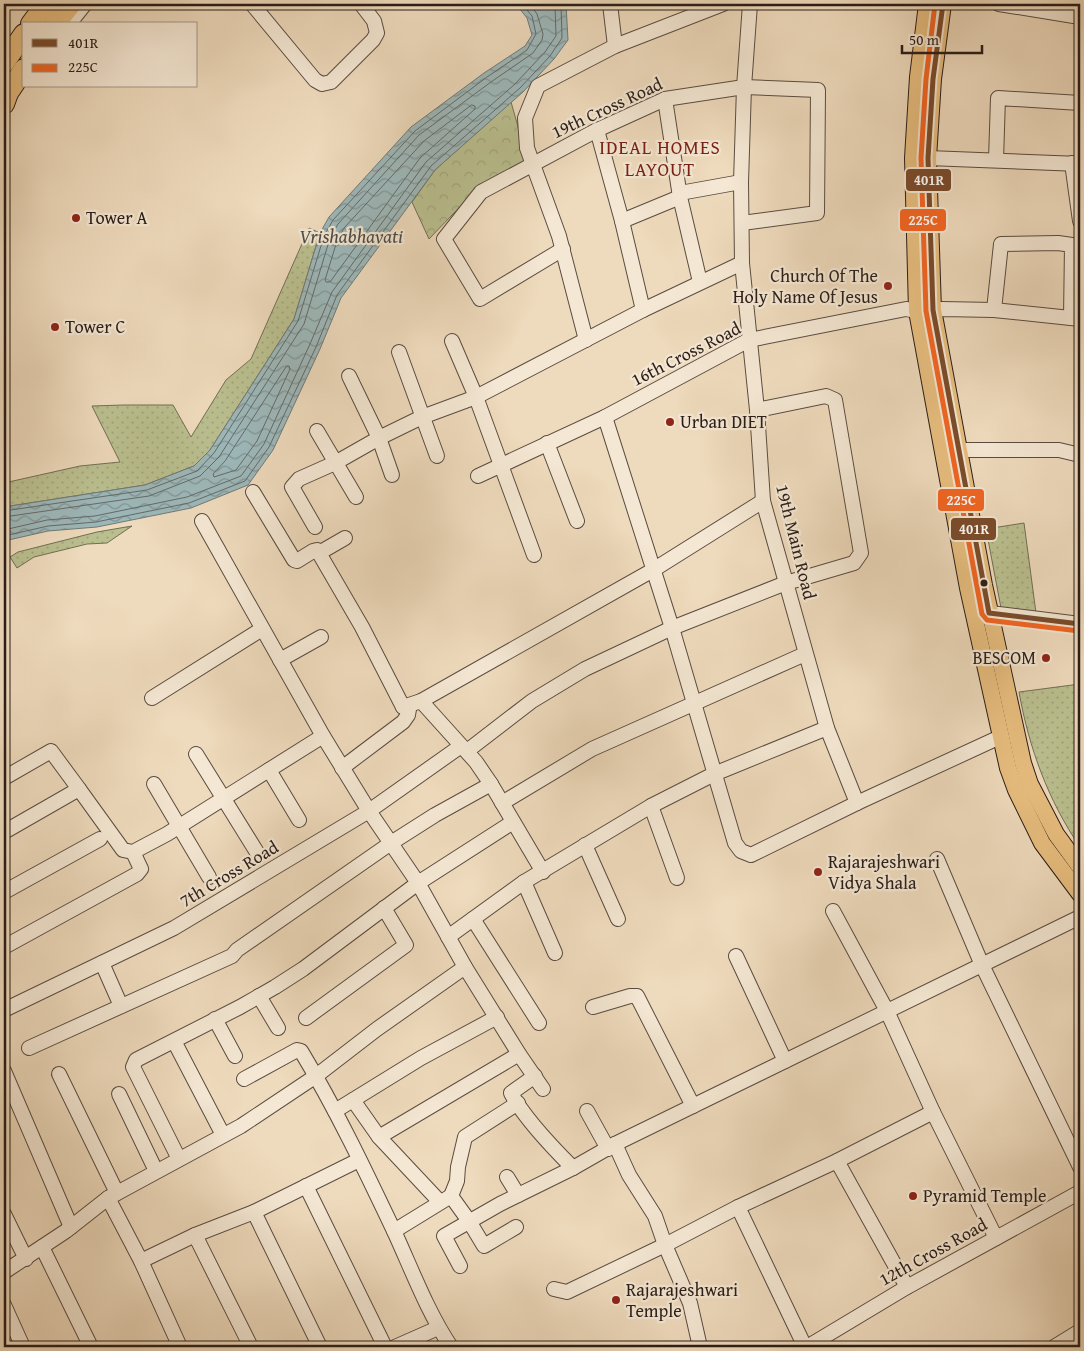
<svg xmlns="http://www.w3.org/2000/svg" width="1084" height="1351" font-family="'Gentium Book Plus',serif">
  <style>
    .grass { fill: url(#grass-dots); stroke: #726e54 }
    .park { fill: url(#park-crowns); stroke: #726e54 }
    .water { fill: url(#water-waves); stroke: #6f7a79 }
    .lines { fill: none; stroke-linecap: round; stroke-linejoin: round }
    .shore { stroke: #636a69; stroke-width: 1 }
    .minor-casing { stroke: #5a4c41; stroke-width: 16 }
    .major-casing { stroke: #291d18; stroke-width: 18 }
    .highway-casing { stroke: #291d18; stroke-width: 22 }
    .minor { stroke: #f4e7d3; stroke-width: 14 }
    .major { stroke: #e7bd7e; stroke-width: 16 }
    .highway { stroke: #e7bd7e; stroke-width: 20 }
    .bus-1-casing { stroke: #f4e7d3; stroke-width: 9 }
    .bus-2-casing { stroke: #f4e7d3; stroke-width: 9 }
    .bus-1 { stroke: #7a4b2a; stroke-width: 5 }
    .bus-2 { stroke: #f26522; stroke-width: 5 }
    .poi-dot { fill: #8f2418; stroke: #f4e7d3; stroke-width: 2 }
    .bus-dot { fill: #291d18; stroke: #f4e7d3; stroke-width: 2 }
    .labels { text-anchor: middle; stroke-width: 4.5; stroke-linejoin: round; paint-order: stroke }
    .street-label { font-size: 18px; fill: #291d18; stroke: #f4e7d3 }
    .poi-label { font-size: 18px; fill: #291d18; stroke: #f4e7d3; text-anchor: start }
    .neighbourhood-label { font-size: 19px; letter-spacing: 1px; fill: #7a1f14; stroke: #f4e7d3 }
    .water-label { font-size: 19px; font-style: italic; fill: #4c4c49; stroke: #f4e7d3 }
    .line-badge { stroke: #f4e7d3; stroke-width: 2 }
    .badge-label { font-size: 14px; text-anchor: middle; font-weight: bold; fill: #fff }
  </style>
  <defs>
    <pattern id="grass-dots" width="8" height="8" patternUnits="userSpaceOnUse" patternTransform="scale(1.25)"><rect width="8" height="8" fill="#babf8f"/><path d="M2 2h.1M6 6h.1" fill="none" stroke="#a0a47b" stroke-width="1.8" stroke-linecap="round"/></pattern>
    <pattern id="park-crowns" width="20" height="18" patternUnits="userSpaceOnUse" patternTransform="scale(1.25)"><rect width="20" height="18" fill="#babf8f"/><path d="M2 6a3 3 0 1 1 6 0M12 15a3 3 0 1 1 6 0" fill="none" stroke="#a0a47b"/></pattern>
    <pattern id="water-waves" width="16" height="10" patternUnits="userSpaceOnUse" patternTransform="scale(1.25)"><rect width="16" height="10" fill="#9db8ba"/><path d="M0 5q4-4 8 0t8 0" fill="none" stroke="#809596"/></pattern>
  </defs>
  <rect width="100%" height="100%" fill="#eedabc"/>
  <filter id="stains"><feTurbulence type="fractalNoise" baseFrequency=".004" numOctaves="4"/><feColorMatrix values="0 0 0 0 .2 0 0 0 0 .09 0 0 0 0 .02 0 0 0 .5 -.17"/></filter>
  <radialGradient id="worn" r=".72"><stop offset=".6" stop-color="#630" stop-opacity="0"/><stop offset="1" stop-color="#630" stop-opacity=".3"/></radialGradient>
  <g class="grass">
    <path d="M309,228l11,5 -26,86 -84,131 -16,16 -49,19 -141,22v-24l76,-17 40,-4 -28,-56 32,-1h49l18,32 35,-57 25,-21z"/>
    <path d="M1024,523l12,90 -35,-5 -15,-79z"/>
    <path d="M132,526l-25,17 -20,1 -53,13 -17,11 -7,-11 8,-5 79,-20z"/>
    <path d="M1080,684v163c-32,-47 -51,-99 -61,-155z"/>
  </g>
  <path class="park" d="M511,102l17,60 -51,27 -48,50 -17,-37 23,-32z"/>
  <path class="water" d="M516,4h50l2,36 -14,19 -31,33 -88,78 -94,128 -21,51 -47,101 -25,35 -57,23 -94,19 -49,4 -44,10v-34l141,-22 49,-19 16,-16 84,-131 26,-86 9,-16 82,-90 73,-54 41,-27 7,-11 -5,-17z"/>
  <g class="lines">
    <g class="shore">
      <path d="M472,105l3,1v3l-55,49 -90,124h-4l-1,-2 12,-39 7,-13 80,-87z"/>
      <path d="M287,366h2l1,3 -33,72 -21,29 -22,7 -1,-3 12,-13z"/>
      <path d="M4,511l143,-21 50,-19 17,-18 84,-132 26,-85 9,-16 82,-89 72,-54 40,-27 9,-16 -4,-18 -10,-12"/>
      <path d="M4,517l145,-21 51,-20 19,-19 85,-133 26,-86 8,-14 81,-89 72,-53 42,-29 9,-13 1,-6 -6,-20 -7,-10"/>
      <path d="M4,530l43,-10 48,-4 92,-19 54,-21 23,-32 46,-100 22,-52 94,-130 89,-78 30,-32 11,-16 -1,-32"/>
      <path d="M4,536l44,-10 48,-4 93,-19 56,-22 24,-34 47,-100 21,-52 94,-129 89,-78 30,-32 12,-18 -1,-34"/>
    </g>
    <defs>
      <g id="minor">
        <path d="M252,4l63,76 7,4 9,-2 42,-42 4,-7 -3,-12 -13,-17"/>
        <path d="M610,4l5,42"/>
        <path d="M750,4l-6,83 -3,95 1,81 15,147 6,91 64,227 30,75"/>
        <path d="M999,4l81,13"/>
        <path d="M69,24l16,-20"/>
        <path d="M665,99l15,98 20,85"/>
        <path d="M597,130l25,91 21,89"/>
        <path d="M928,158l152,6"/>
        <path d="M996,160l2,-62 82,5"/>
        <path d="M1072,163l8,58"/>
        <path d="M680,193l61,-11"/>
        <path d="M622,221l58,-24"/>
        <path d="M563,249l-83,50 -36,-60 37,-47 116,-62 68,-31 79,-12 74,3 -1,123 -75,10"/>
        <path d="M994,310l7,-66 57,-1 14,2 -1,73"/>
        <path d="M586,340l-27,-104 -32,-88 -2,-30 13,-32 77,-40 108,-42"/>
        <path d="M452,341l24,56 58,158"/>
        <path d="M399,352l38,104"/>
        <path d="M349,376l30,62 13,37"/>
        <path d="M605,417l67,211 63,215 6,8 10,4 106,-52 143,-66"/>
        <path d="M317,431l39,66"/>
        <path d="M547,443l30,78"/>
        <path d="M958,450h101l21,5"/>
        <path d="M478,476l127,-59 144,-77 157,-31 11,2 25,-2 52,1 86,9"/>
        <path d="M253,492l41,68 3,1 16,-10 4,-1 2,3 43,74 41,80 18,-6 232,-131 110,-69"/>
        <path d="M202,521l121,215 46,75 49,72 47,84 54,87 24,35"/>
        <path d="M315,527l-23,-40 7,-8 36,-16 44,-25 43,-21 54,-20 167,-87 99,-47"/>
        <path d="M319,553l26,-15"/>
        <path d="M982,612l98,12"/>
        <path d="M280,660l41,-23"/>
        <path d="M152,698l110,-69"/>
        <path d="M421,701l55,61 15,22 52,88"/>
        <path d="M467,751l65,-50 53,-32 87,-41 114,-45 68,-20 7,-10 -26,-153 -9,-4 -69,14"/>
        <path d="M196,754l62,100"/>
        <path d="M342,768l61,-46 5,-7 1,-6 -6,-2"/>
        <path d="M269,770l30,50"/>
        <path d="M4,778l47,-27 28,38"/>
        <path d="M154,784l55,93"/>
        <path d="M502,803l90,-54 213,-95"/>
        <path d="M651,806l26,72"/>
        <path d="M4,832l75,-43 44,61 10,2 34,-18 156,-98"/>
        <path d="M585,845l33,74"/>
        <path d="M937,859l45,106 98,202"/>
        <path d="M524,882l31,71"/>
        <path d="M4,892l96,-53"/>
        <path d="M833,911l54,100 46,101"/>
        <path d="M473,919l66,104"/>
        <path d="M448,937l76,-55 127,-76 63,-32 113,-46"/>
        <path d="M4,947l133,-73 4,-5 -8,-17"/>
        <path d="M736,956l49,105"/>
        <path d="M102,963l19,43"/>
        <path d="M259,996l19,32"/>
        <path d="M593,1007l37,-11h7l56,110"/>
        <path d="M4,1010l170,-82 195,-117 92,-65"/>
        <path d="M306,1018l100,-73 -22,-37"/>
        <path d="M215,1019l20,37"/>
        <path d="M174,1041l49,94"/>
        <path d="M29,1048l203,-92 5,-6 154,-107 44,-28 56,-31"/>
        <path d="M4,1071l67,156"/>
        <path d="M59,1074l58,119"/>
        <path d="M535,1076l-24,17c13,25 42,55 62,75"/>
        <path d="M244,1079l53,-29 4,1c35,58 64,119 93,180 18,39 33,80 57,116"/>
        <path d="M119,1094l37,77"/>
        <path d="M353,1100l26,37"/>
        <path d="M335,1111l86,-53 76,-41"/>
        <path d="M587,1111l21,38"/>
        <path d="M615,1144l14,31 26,41 10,29 25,58 10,44"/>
        <path d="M179,1159l-46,-92 3,-7 104,-53 35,-20 28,-18 115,-86 95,-61"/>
        <path d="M837,1161l70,126"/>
        <path d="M507,1177l11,18"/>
        <path d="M306,1186l79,161"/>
        <path d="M451,1196l6,-15 1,-14 7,-30 53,-34"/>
        <path d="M108,1198l33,63 39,86"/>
        <path d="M440,1202l-61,-65 140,-83"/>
        <path d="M738,1207l67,140"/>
        <path d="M254,1212l66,135"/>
        <path d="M4,1214l22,45"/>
        <path d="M394,1231l57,-35 18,25 15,25 32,-19"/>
        <path d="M42,1247l49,100"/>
        <path d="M141,1261l54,-26"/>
        <path d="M460,1266l-16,-30 56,-32 73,-36 42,-24 465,-227"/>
        <path d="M4,1272l62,-41 42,-33 133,-72 75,-50 61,-47 88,-62"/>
        <path d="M554,1289l13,3 98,-47 73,-38 99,-46 96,-49 63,126"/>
        <path d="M4,1305l19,42"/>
        <path d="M251,1347l-56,-112 59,-23 105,-52"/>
        <path d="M395,1347l43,-19"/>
        <path d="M807,1347l100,-60 173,-95"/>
        <path d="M1054,1347l26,-16"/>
      </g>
      <g id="major">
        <path d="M927,4l-9,73 -5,81 4,153 51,277 40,180 8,22 26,53 38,51"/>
        <path d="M943,4l-10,75 -5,79 5,152 51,275 39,178 7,21 26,50 24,33"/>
      </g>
      <g id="highway">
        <path d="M31,24l15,-20"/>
        <path d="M55,24l16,-20"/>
        <path d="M4,63l20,-29"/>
        <path d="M4,104l4,-11 16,-24"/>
      </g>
    </defs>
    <use href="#minor" class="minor-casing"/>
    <use href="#major" class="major-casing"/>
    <use href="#highway" class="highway-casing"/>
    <use href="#minor" class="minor"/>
    <use href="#major" class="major"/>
    <use href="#highway" class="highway"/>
    <defs>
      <path id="bus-1" d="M943,4l-10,75 -5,79 5,152 56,303 91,11"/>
      <path id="bus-2" d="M935,4l-9,75 -5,79 5,153 56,303 5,6 92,11"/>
    </defs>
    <use href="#bus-1" class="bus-1-casing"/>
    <use href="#bus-2" class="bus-2-casing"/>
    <use href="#bus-1" class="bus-1"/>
    <use href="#bus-2" class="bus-2"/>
  </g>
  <g class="poi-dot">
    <circle cx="76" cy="218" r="5"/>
    <circle cx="888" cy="286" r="5"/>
    <circle cx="55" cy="327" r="5"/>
    <circle cx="670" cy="422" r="5"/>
    <circle cx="1046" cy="658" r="5"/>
    <circle cx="818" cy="872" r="5"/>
    <circle cx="913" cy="1196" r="5"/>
    <circle cx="616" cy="1300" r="5"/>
  </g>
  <circle class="bus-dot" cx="984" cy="583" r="4.5"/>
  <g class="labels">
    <g class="street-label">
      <text transform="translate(607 108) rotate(-25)" y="6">19th Cross Road</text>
      <text transform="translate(686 354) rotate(-27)" y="6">16th Cross Road</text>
      <text transform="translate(796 542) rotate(76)" y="6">19th Main Road</text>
      <text transform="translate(229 874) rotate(-31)" y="6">7th Cross Road</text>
      <text transform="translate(933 1252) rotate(-29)" y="6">12th Cross Road</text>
    </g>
    <g class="poi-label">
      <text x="86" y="224">Tower A</text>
      <text x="878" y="282" text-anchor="end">Church Of The<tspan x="878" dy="21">Holy Name Of Jesus</tspan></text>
      <text x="65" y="333">Tower C</text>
      <text x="680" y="428">Urban DIET</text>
      <text x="1036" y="664" text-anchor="end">BESCOM</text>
      <text x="828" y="868">Rajarajeshwari<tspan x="828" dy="21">Vidya Shala</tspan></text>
      <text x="923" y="1202">Pyramid Temple</text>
      <text x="626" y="1296">Rajarajeshwari<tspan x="626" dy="21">Temple</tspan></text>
    </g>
    <g class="neighbourhood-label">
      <text x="660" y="154">IDEAL HOMES<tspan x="660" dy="22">LAYOUT</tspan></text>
    </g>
    <g class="water-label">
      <text x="351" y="243">Vrishabhavati</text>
    </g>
  </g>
  <g class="line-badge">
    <rect x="905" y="168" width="47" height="24" rx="5" fill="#7a4b2a"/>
    <rect x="899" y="208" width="48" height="24" rx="5" fill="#f26522"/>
    <rect x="937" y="488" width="48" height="24" rx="5" fill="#f26522"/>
    <rect x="950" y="517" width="47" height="24" rx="5" fill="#7a4b2a"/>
  </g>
  <g class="badge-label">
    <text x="929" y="185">401R</text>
    <text x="923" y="225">225C</text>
    <text x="961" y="505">225C</text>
    <text x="974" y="534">401R</text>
  </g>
  <rect width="1084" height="1351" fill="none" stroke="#eedabc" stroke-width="20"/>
  <rect x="5" y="5" width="1074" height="1341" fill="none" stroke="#291d18" stroke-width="2.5"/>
  <rect x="10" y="10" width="1064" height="1331" fill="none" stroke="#291d18"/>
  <rect x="22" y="22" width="175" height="65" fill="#f4e7d3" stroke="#a39688"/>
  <rect x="32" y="39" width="25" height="8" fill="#7a4b2a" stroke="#a39688"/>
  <text x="68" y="48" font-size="15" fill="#291d18">401R</text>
  <rect x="32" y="64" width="25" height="8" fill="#f26522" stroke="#a39688"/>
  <text x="68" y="72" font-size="15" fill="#291d18">225C</text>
  <path d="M902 45v8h80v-8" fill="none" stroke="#291d18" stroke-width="2.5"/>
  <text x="909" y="45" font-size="15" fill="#291d18" stroke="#f4e7d3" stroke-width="4" paint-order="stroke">50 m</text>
  <rect width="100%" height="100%" filter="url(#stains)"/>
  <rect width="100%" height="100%" fill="url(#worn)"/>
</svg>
